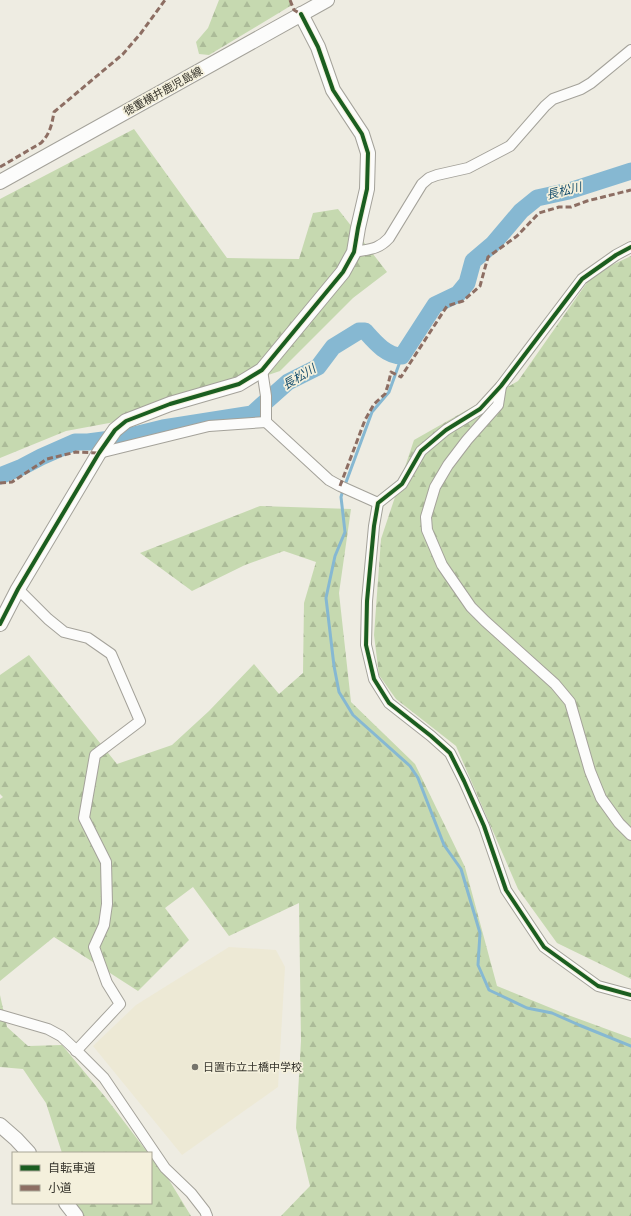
<svg xmlns="http://www.w3.org/2000/svg" width="631" height="1216" font-family="Helvetica,'Noto Sans JP',sans-serif">
  <style>
    .built { fill: #ede9d5 }
    .forest { fill: url(#forest-firs) }
    .lines { fill: none; stroke-linecap: round; stroke-linejoin: round }
    .stream { stroke: #86b8d2; stroke-width: 3 }
    .river { stroke: #86b8d2; stroke-width: 17 }
    .street-casing { stroke: #a4a29a; stroke-width: 12 }
    .secondary-casing { stroke: #a4a29a; stroke-width: 16 }
    .street { stroke: #fcfcfb; stroke-width: 10 }
    .secondary { stroke: #fcfcfb; stroke-width: 14 }
    .quiet { stroke: #8d6e63; stroke-width: 3; stroke-dasharray: 6 3; stroke-linecap: butt }
    .cycleway-casing { stroke: #f4f0dc; stroke-width: 6 }
    .cycleway { stroke: #1b5e20; stroke-width: 4 }
    .poi-dot { fill: #76746c; stroke: #f4f0dc; stroke-width: 1.5 }
    .labels { text-anchor: middle; stroke-width: 3.5; stroke-linejoin: round; paint-order: stroke }
    .street-label { font-size: 11px; fill: #36342c; stroke: #f4f0dc }
    .poi-label { font-size: 11px; fill: #36342c; stroke: #f4f0dc; text-anchor: start }
    .water-label { font-size: 12px; font-style: italic; fill: #18506e; stroke: #f4f0dc }
  </style>
  <defs>
    <pattern id="forest-firs" width="22" height="20" patternUnits="userSpaceOnUse"><rect width="22" height="20" fill="#c6d9b0"/><path d="M5 1l3.5 6h-7zM16 11l3.5 6h-7z" fill="#abbb98"/></pattern>
  </defs>
  <rect width="100%" height="100%" fill="#eeece2"/>
  <path class="built" d="M229,947l47,3 9,17 -7,120 -96,68 -89,-109 43,-41z"/>
  <g class="forest">
    <path d="M219,0h71l2,5 -83,50 -10,-1 -3,-12 12,-14z"/>
    <path d="M134,129l93,129 72,1 14,-46 25,-4 49,63 -34,26 -73,73 -133,45 -81,15 -66,27v-259z"/>
    <path d="M631,256v723l-74,-36 -39,-54 -62,-143 -60,-47 -17,-24 -5,-40 7,-96 33,-99 104,-59 75,-107z"/>
    <path d="M260,506l91,3 -12,84 12,109 64,62 50,103 32,119 71,29 63,23v178h-350l29,-30 -14,-58 5,-87 -2,-138 -70,33 -36,-49 -28,21 24,32 -51,51 -84,-54 -54,44v-182l3,-2 -3,-3v-119l29,-20 88,109 55,-19 37,-34 45,-47 25,30 24,-21 1,-70 12,-41 -32,-11 -39,14 -53,26 -52,-38z"/>
    <path d="M0,995l7,32 21,19 34,-1 44,53 42,55h-86l-16,-50 -23,-34 -23,-2z"/>
    <path d="M151,1157l18,23 22,36h-114l-3,-13h77z"/>
  </g>
  <g class="lines">
    <g class="stream">
      <path d="M345,485l27,-73 17,-20 13,-36"/>
      <path d="M343,490l-2,7 4,35 -10,24 -9,42 8,68 5,26 14,23 57,51 8,12 26,67 17,24 19,64 -2,32 11,25 38,18 25,5 27,12 52,21"/>
    </g>
    <path class="river" d="M0,476l22,-9 19,-10 34,-15h13l38,-5 37,-9 89,-14 36,-32 30,-15 15,-20 26,-16h6c9,10 21,25 37,25l33,-51 23,-11 9,-11 6,-22 20,-17 28,-33 16,-13 32,-7 62,-20"/>
    <defs>
      <g id="street">
        <path d="M631,247l-15,8 -34,24 -81,107 -21,23 -34,21 -25,21 -19,33 -24,19 -4,23 -7,75 -1,44 8,34 15,24 42,33 19,17 14,28 20,45 22,64 38,57 54,39 33,9"/>
        <path d="M354,252c15,-3 24,-2 35,-14l33,-54 7,-6 8,-3 31,-7 42,-22 35,-40 8,-7 28,-10 10,-6 40,-33"/>
        <path d="M262,370l4,26v26l63,58 11,6 38,17"/>
        <path d="M501,386l-3,19 -31,35 -19,25 -13,22 -9,30 1,13 15,35 29,42 14,14 70,63 15,18 20,69 11,27 18,25 12,12"/>
        <path d="M99,453l110,-27 57,-4"/>
        <path d="M18,589l30,30 16,13 24,6 23,16 29,67 -45,34 -11,63 22,44 1,42 -3,21 -10,22 13,36 13,21 -44,47"/>
        <path d="M0,1015l48,14 13,7 17,16 26,26 61,90 26,25 14,18 2,5"/>
      </g>
      <g id="secondary">
        <path d="M0,182l327,-182"/>
        <path d="M0,624l18,-35 81,-136 16,-23 11,-9 44,-17 69,-20 23,-14 81,-98 11,-20 4,-24 9,-39 1,-36 -6,-19 -29,-44 -15,-43 -17,-33"/>
        <path d="M0,1125l16,14 13,14"/>
        <path d="M66,1203l10,13"/>
      </g>
    </defs>
    <use href="#street" class="street-casing"/>
    <use href="#secondary" class="secondary-casing"/>
    <use href="#street" class="street"/>
    <use href="#secondary" class="secondary"/>
    <g class="quiet">
      <path d="M290,0l4,10 7,4"/>
      <path d="M0,167l41,-24c9,-9 11,-19 13,-31l69,-58 18,-21 24,-33"/>
      <path d="M0,483l12,-1 35,-23 29,-7 23,1"/>
      <path d="M340,486l25,-66 9,-16 11,-10 3,-9 3,-13 10,5 46,-71 16,-5 17,-15 8,-29 29,-21 22,-23 20,-6h12l16,-6 44,-11"/>
    </g>
    <defs>
      <g id="cycleway">
        <path d="M631,247l-15,8 -34,24 -81,107 -21,23 -34,21 -25,21 -19,33 -24,19 -4,23 -7,75 -1,44 8,34 15,24 42,33 19,17 14,28 20,45 22,64 38,57 54,39 33,9"/>
        <path d="M0,624l18,-35 81,-136 16,-23 11,-9 44,-17 69,-20 23,-14 81,-98 11,-20 4,-24 9,-39 1,-36 -6,-19 -29,-44 -15,-43 -17,-33"/>
      </g>
    </defs>
    <use href="#cycleway" class="cycleway-casing"/>
    <use href="#cycleway" class="cycleway"/>
  </g>
  <circle class="poi-dot" cx="195" cy="1067" r="4"/>
  <g class="labels">
    <g class="street-label">
      <text transform="translate(163 91) rotate(-29)" y="4">徳重横井鹿児島線</text>
    </g>
    <g class="poi-label">
      <text x="203" y="1071">日置市立土橋中学校</text>
    </g>
    <g class="water-label">
      <text transform="translate(564 191) rotate(-14)" y="4">長松川</text>
      <text transform="translate(299 377) rotate(-31)" y="4">長松川</text>
    </g>
  </g>
  <rect x="12" y="1152" width="140" height="52" fill="#f4f0dc" stroke="#a8a596"/>
  <rect x="20" y="1165" width="20" height="6" fill="#1b5e20" stroke="#a8a596"/>
  <text x="48" y="1172" font-size="12" fill="#36342c">自転車道</text>
  <rect x="20" y="1185" width="20" height="6" fill="#8d6e63" stroke="#a8a596"/>
  <text x="48" y="1192" font-size="12" fill="#36342c">小道</text>
</svg>
